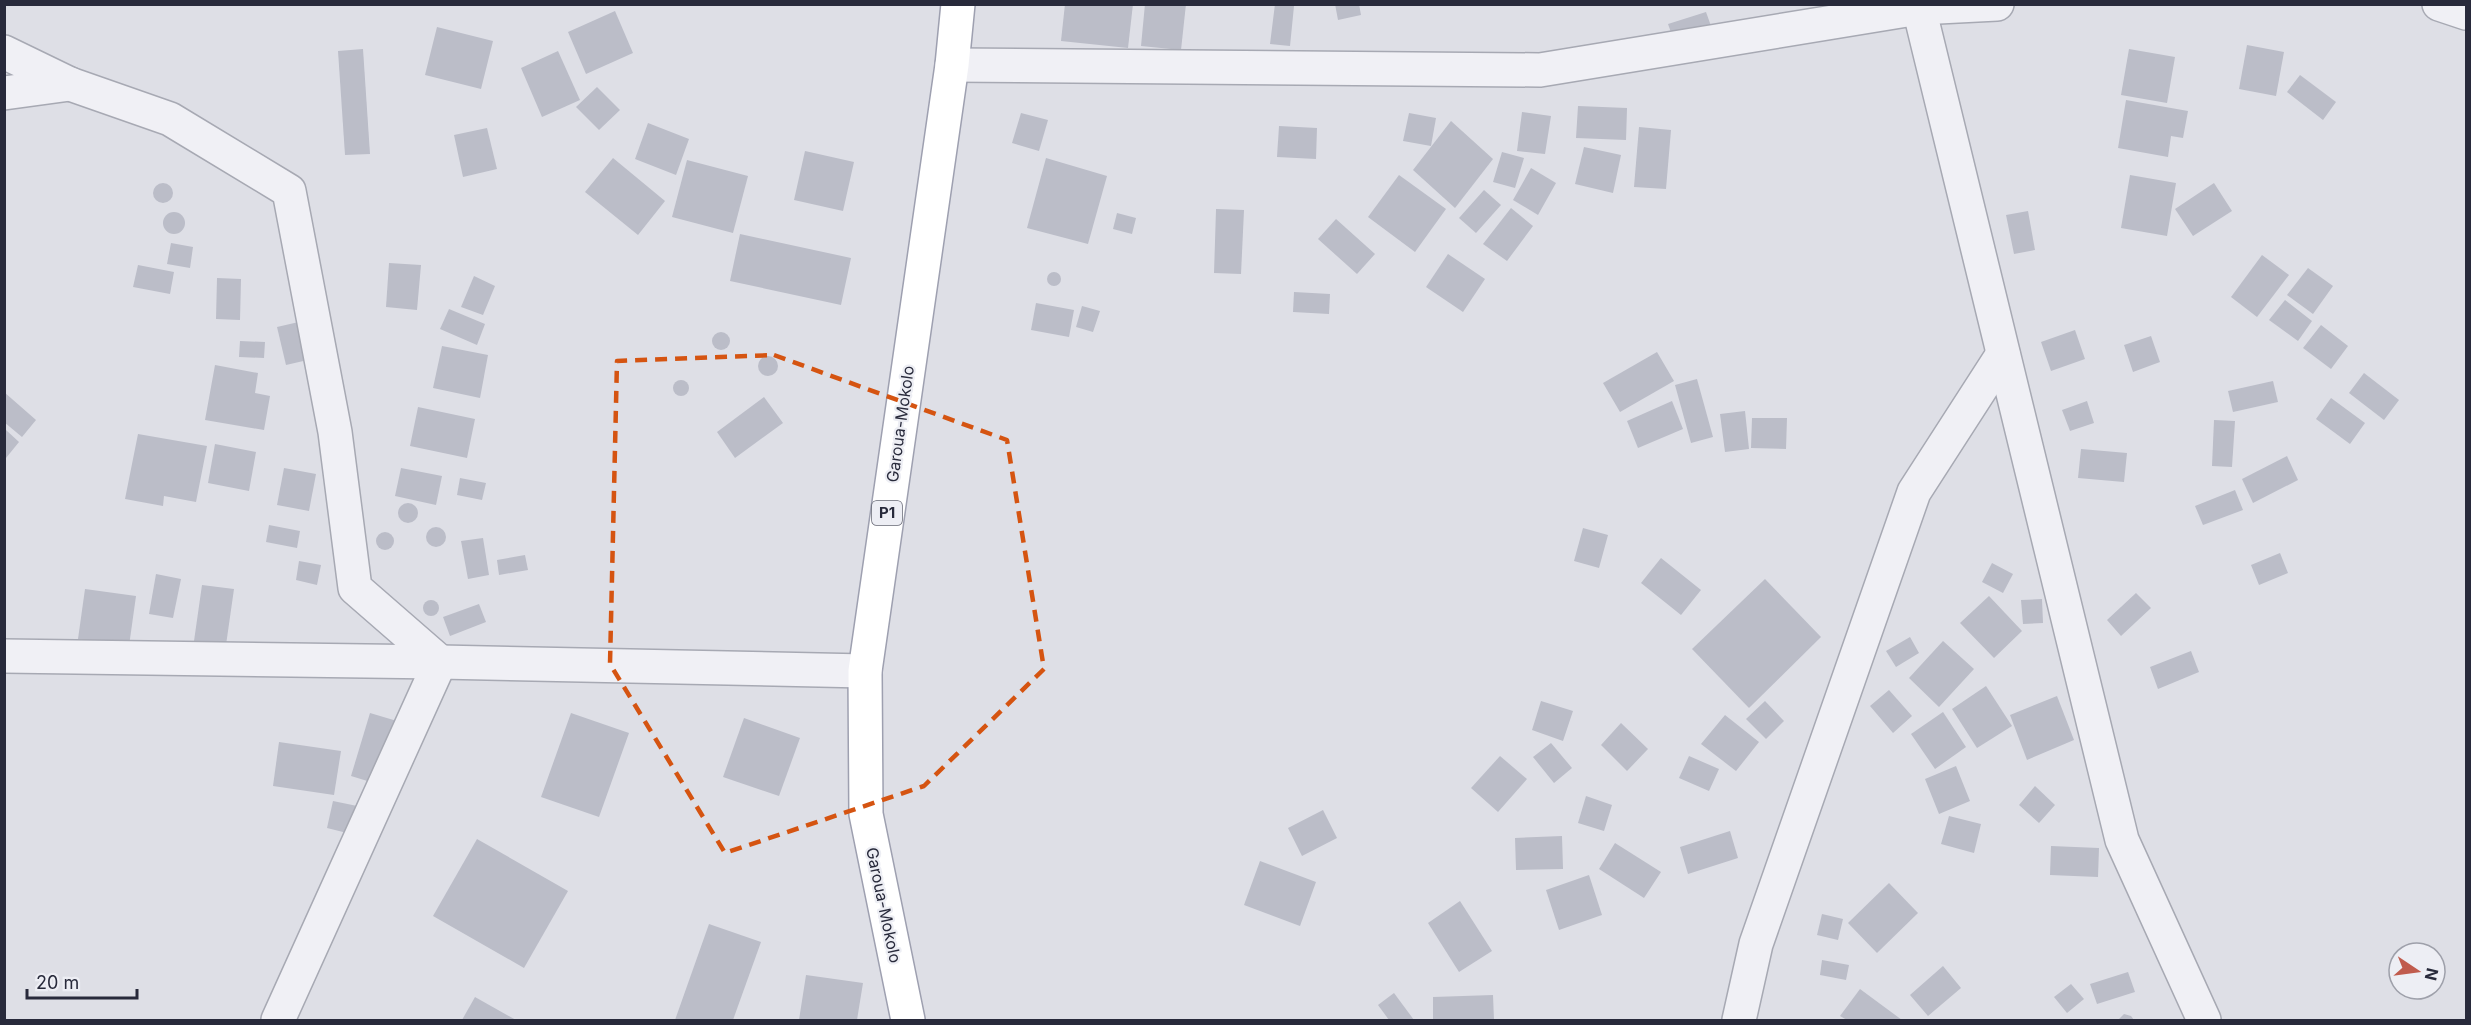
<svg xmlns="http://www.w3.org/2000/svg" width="2471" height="1025" font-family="Inter,sans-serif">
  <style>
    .building { fill: #bbbdc8 }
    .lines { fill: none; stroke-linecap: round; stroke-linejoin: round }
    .minor-casing { stroke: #a7a9b3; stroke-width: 36 }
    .major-casing { stroke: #9ea0b0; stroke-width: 36 }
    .minor { stroke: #f0f0f5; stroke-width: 33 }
    .major { stroke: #fff; stroke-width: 33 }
    .marked { fill: none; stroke: #d55411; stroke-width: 4.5; stroke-dasharray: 12 8; stroke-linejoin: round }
    .labels { text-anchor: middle; stroke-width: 4.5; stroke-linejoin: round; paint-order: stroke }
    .shield { fill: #edeef4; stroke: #636572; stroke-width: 1.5 }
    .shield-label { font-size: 15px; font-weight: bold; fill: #282a3b }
    .street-label { font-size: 16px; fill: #282a3b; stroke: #edeef4 }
  </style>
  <rect width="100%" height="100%" fill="#dedfe6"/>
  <g class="building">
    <path d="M1065,4h68l-5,44 -67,-7z"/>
    <path d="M1145,4h41l-5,46 -40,-4z"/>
    <path d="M1275,4l19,2 -4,40 -20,-2z"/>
    <path d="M1335,4h24l2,11 -23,5z"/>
    <path d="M615,11l18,42 -47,21 -18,-42z"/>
    <path d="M1706,12l5,14 -38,12 -5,-14z"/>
    <path d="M437,27l56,14 -12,48 -56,-14z"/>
    <path d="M2247,45l37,7 -8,44 -37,-7z"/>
    <path d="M363,49l7,105 -25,1 -7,-104z"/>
    <path d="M2129,49l46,8 -8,46 -46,-8z"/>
    <path d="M558,51l22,49 -38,17 -21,-49z"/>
    <path d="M2300,75l36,27 -13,18 -36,-28z"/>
    <path d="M597,87l23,23 -21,20 -23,-23z"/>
    <path d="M2126,100l62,11 -5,27 -12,-2 -3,21 -50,-9z"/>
    <path d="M1578,106l49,2 -1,32 -50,-2z"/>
    <path d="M1522,112l29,4 -6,38 -28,-3z"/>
    <path d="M1021,113l27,7 -9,31 -27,-8z"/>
    <path d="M1409,113l27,5 -5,28 -28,-5z"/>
    <path d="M1451,121l42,38 -38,49 -42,-38z"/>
    <path d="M648,123l41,16 -13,36 -41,-16z"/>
    <path d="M1279,126l38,2 -1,31 -39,-2z"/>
    <path d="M1639,127l32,3 -5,59 -32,-2z"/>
    <path d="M487,128l10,41 -34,8 -9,-42z"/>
    <path d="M1584,147l37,8 -8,38 -38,-9z"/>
    <path d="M805,151l49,11 -11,49 -49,-11z"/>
    <path d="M1502,152l22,6 -9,30 -22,-6z"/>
    <path d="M613,158l52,43 -27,34 -53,-43z"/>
    <path d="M1046,158l61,18 -19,68 -61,-16z"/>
    <path d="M687,160l61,16 -15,57 -61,-16z"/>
    <path d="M1531,168l25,15 -18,32 -25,-15z"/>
    <path d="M1399,175l47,34 -31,43 -47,-35z"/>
    <path d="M2130,175l46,8 -9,53 -46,-8z"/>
    <circle cx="163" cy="193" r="10"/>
    <path d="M2214,183l18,28 -39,25 -18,-27z"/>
    <path d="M1484,190l17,15 -25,28 -17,-15z"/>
    <path d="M1511,208l22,18 -26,35 -24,-17z"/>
    <path d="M1216,209l28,1 -3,64 -27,-1z"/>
    <path d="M2028,211l7,39 -21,4 -8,-39z"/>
    <circle cx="174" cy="223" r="11"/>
    <path d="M1117,213l19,5 -4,16 -19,-5z"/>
    <path d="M1336,219l39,35 -18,20 -39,-35z"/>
    <path d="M740,234l111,24 -10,47 -111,-24z"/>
    <path d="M171,243l22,4 -3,21 -23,-4z"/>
    <path d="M1448,254l37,25 -22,33 -37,-25z"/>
    <path d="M2262,255l27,20 -32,42 -26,-20z"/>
    <path d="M389,263l32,2 -4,45 -31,-3z"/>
    <path d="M138,265l36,7 -4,22 -37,-7z"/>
    <path d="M2308,268l25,18 -20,28 -26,-19z"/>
    <circle cx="1054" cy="279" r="7"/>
    <path d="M474,276l21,10 -12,29 -22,-8z"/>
    <path d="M217,278l24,1 -1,41 -24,-1z"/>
    <path d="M1294,292l36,2 -1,20 -36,-2z"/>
    <path d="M2285,300l27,21 -14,20 -29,-21z"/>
    <path d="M1036,303l38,7 -5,27 -38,-7z"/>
    <path d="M1082,306l18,5 -7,21 -17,-5z"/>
    <path d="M449,309l36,15 -8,21 -37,-16z"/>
    <path d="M303,321l9,38 -26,6 -9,-38z"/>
    <path d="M2321,325l27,21 -17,23 -28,-21z"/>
    <path d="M2075,330l10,29 -34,12 -10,-29z"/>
    <circle cx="721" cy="341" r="9"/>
    <path d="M2151,336l9,26 -27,10 -9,-27z"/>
    <path d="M240,341l25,1 -1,16 -25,-1z"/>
    <path d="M442,346l46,9 -8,43 -47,-10z"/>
    <path d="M1657,352l17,29 -54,31 -17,-29z"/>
    <circle cx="768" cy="366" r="10"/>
    <path d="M215,365l43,8 -3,20 15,3 -6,34 -59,-10z"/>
    <path d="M2364,373l35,27 -15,20 -35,-27z"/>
    <path d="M1697,379l16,58 -22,6 -16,-58z"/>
    <circle cx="681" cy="388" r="8"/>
    <path d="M2273,381l5,21 -45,10 -5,-21z"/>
    <path d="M4,392l32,28 -14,17 -18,-15z"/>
    <path d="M764,397l19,26 -48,35 -18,-26z"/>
    <path d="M2331,398l34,25 -15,21 -34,-25z"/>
    <path d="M1672,401l11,28 -45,19 -11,-27z"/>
    <path d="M2087,401l7,22 -24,8 -8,-21z"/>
    <path d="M418,407l57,12 -8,39 -57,-12z"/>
    <path d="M1745,411l4,38 -24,3 -5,-38z"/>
    <path d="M1752,418h35l-1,31 -35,-1z"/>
    <path d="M2214,420l21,1 -3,46 -20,-1z"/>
    <path d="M6,430l13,12 -13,16 -2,-26z"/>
    <path d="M138,434l69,12 -11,56 -32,-6 -1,10 -38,-7z"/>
    <path d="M215,444l41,8 -7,39 -41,-8z"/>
    <path d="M2081,449l46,4 -3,29 -46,-4z"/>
    <path d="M2287,456l11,24 -45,23 -11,-24z"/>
    <path d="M284,468l32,6 -7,37 -32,-6z"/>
    <path d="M401,468l41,8 -6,29 -41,-9z"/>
    <path d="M460,478l26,5 -4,17 -25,-5z"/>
    <path d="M2235,490l8,20 -40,15 -8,-19z"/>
    <circle cx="408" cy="513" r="10"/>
    <path d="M269,525l31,6 -3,17 -31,-6z"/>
    <circle cx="436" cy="537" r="10"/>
    <path d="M1583,528l25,7 -9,33 -25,-7z"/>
    <circle cx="385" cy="541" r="9"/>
    <path d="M483,538l6,37 -21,4 -7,-38z"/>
    <path d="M2280,553l8,20 -29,12 -8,-20z"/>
    <path d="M525,555l3,15 -29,5 -2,-15z"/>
    <path d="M1661,558l40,32 -20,25 -40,-32z"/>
    <path d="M299,561l22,4 -4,20 -21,-5z"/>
    <path d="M1992,563l21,11 -10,19 -21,-11z"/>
    <path d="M156,574l25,5 -8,39 -24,-4z"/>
    <path d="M1765,579l56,58 -72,71 -57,-59z"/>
    <path d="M202,585l32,4 -8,56 -32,-4z"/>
    <path d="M85,589l51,7 -7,50 -51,-7z"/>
    <path d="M2136,593l15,15 -30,28 -14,-16z"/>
    <path d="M1989,596l33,35 -28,27 -34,-35z"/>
    <path d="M2042,599l1,24 -20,1 -2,-24z"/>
    <circle cx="431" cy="608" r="8"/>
    <path d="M479,604l7,18 -36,14 -7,-19z"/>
    <path d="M1910,637l9,16 -23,14 -10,-16z"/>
    <path d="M1943,641l31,28 -35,38 -30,-29z"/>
    <path d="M2191,651l8,21 -41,17 -8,-22z"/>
    <path d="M1986,686l26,40 -35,22 -25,-39z"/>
    <path d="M1889,690l23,26 -19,17 -23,-27z"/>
    <path d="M2057,696l17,44 -47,20 -17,-45z"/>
    <path d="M1541,701l32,10 -10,30 -31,-11z"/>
    <path d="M1765,701l19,20 -18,18 -20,-20z"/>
    <path d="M1943,712l23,35 -31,22 -24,-35z"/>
    <path d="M370,713l37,11 -20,63 -36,-11z"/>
    <path d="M571,713l58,20 -30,84 -58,-20z"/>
    <path d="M1725,715l34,27 -23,29 -35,-27z"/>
    <path d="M744,718l56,20 -21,58 -56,-19z"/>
    <path d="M1621,723l27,26 -21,22 -26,-26z"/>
    <path d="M279,742l62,9 -7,44 -61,-9z"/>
    <path d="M1551,743l21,25 -18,15 -21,-26z"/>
    <path d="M1500,756l27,23 -29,33 -27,-24z"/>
    <path d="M1689,756l30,13 -10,22 -30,-13z"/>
    <path d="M1956,766l14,35 -31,13 -14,-35z"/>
    <path d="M2035,786l20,19 -16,18 -20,-18z"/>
    <path d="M1586,796l26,9 -8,26 -26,-8z"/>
    <path d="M333,801l29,6 -7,28 -28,-7z"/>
    <path d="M1323,810l14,28 -35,18 -14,-28z"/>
    <path d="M1949,816l32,8 -7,29 -33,-9z"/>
    <path d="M1730,831l8,27 -50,16 -8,-27z"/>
    <path d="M1562,836l1,33 -47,1 -1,-32z"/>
    <path d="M477,839l91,52 -44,77 -91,-52z"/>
    <path d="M1615,843l46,29 -17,26 -45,-29z"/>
    <path d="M2051,846l48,2 -1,29 -48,-2z"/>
    <path d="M1260,861l56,21 -16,44 -56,-21z"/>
    <path d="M1589,875l13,40 -43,15 -13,-40z"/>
    <path d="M1889,883l29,30 -41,40 -29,-30z"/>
    <path d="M1460,901l32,50 -33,21 -31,-49z"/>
    <path d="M1822,914l21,5 -5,21 -21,-5z"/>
    <path d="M709,924l52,18 -28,78h-58z"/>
    <path d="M1822,960l27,5 -3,15 -26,-5z"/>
    <path d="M1943,966l18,22 -33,28 -18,-21z"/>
    <path d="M2128,972l7,20 -38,12 -7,-20z"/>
    <path d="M806,975l57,8 -6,37h-58z"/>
    <path d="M2071,984l13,15 -17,14 -13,-16z"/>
    <path d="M1860,989l42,31h-55l-7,-4z"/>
    <path d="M1394,993l20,27h-25l-11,-15z"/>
    <path d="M1493,995l1,25h-61v-23z"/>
    <path d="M475,997l41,23h-54z"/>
    <path d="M2124,1014l7,2 3,4h-16z"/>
  </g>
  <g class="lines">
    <defs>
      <g id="minor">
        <path d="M1918,4l204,836 82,180"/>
        <path d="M2439,4l27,9"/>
        <path d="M4,52l66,32 100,35 119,72 46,241 20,156 85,74 -162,358"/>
        <path d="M952,65l588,5 379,-62 78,-4"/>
        <path d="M4,93l66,-9"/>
        <path d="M4,656l436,6 425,9"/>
        <path d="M1739,1020l17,-76 158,-452 89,-138"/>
      </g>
      <path id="major" d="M908,1020l-42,-206 -1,-143 87,-606 6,-61"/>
    </defs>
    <use href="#minor" class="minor-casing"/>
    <use href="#major" class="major-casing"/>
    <use href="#minor" class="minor"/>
    <use href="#major" class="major"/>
  </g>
  <path class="marked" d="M774,355l233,85 37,229 -120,117 -199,67 -115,-189 7,-303z"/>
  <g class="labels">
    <rect class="shield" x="872" y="501" width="30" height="24" rx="4.5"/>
    <g class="shield-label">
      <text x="887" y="518">P1</text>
    </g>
    <g class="street-label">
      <text transform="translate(900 424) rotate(-82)" y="6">Garoua-Mokolo</text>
      <text transform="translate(884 905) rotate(78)" y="6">Garoua-Mokolo</text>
    </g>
  </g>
  <rect width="2471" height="1025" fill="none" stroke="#282a3b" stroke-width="12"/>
  <g transform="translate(2417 971) rotate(103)"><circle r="28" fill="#edeef4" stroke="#9ea0aa" stroke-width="1.5"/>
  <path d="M0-4.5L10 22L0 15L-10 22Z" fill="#c05b4d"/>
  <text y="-9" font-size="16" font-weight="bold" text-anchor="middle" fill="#282a3b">N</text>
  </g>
  <path d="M27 989v9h110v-9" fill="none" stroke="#282a3b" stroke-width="3"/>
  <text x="36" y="989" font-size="18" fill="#282a3b" stroke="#edeef4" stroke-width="4.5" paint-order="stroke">20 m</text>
</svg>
